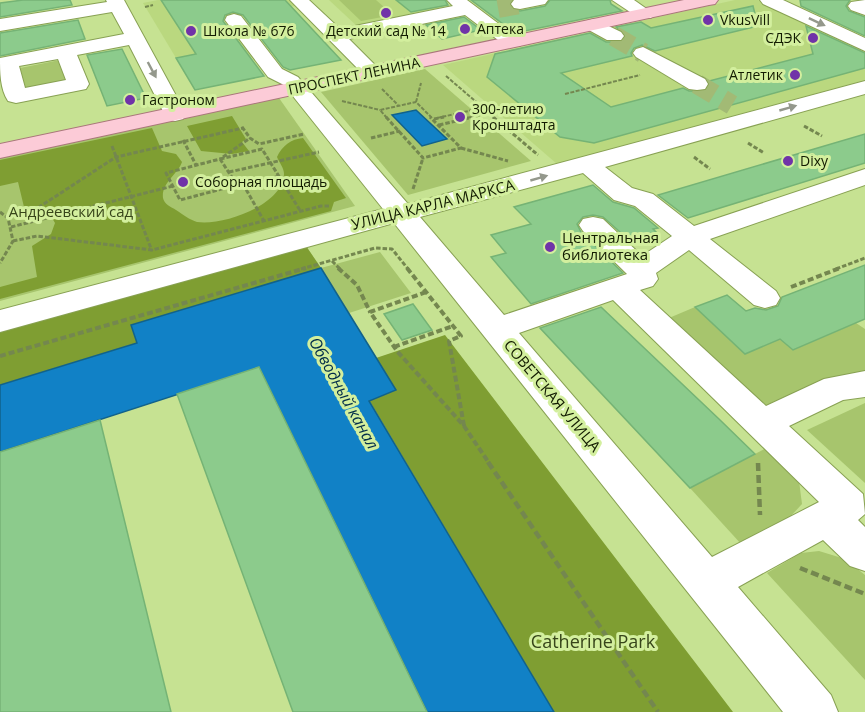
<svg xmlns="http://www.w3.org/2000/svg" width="865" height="712" font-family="'Open Sans',sans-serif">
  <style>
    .built { fill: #bad87f }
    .green { fill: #a7c56d }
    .forest { fill: #7f9e32 }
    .water { fill: #1181c6; stroke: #11628b; stroke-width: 1.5 }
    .building { fill: #8ccb8c; stroke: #75b375; stroke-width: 1.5 }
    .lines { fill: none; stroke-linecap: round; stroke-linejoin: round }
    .minor-tunnel { stroke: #a2ba75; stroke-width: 20; stroke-dasharray: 20 10; stroke-linecap: butt }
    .minor-casing { stroke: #88a153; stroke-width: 2 }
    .major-casing { stroke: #a9777a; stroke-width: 2 }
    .path-far3 { stroke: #74874f; stroke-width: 2; stroke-dasharray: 4 1.5; stroke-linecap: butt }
    .path-far2 { stroke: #74874f; stroke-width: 3; stroke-dasharray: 4.5 2; stroke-linecap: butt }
    .path-far1 { stroke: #74874f; stroke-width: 4; stroke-dasharray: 6 3; stroke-linecap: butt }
    .path { stroke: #74874f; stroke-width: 4.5; stroke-dasharray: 8 4; stroke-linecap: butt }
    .minor { fill: #fff; fill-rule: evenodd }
    .major { fill: #fccbd7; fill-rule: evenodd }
    .oneway { fill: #94988c }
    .poi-dot { fill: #7033a8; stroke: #d3ef9e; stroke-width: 2 }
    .labels { text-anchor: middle; stroke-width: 6; stroke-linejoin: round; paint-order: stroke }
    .far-poi-label { font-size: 14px; fill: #121b00; stroke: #d3ef9e; text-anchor: start }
    .far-street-label { font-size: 14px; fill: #121b00; stroke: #d3ef9e }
    .street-label { font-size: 15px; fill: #121b00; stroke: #d3ef9e }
    .park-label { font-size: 15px; fill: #37451a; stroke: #d3ef9e }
    .poi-label { font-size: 15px; fill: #121b00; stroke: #d3ef9e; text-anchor: start }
    .water-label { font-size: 16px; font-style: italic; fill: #032d4a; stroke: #d3ef9e }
    .near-park-label { font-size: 18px; fill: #37451a; stroke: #d3ef9e }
  </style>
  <rect width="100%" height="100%" fill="#c6e292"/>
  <g class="built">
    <path d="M158,0h132l5,6 -80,14 8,11 9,-1 21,27 -23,5 -9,-13 -45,9 -33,-55z"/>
    <path d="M329,0h102l19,9 -92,18z"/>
    <path d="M735,0h23l107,51v29l-308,84 -114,-99z"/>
  </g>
  <g class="green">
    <path d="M339,0h37l17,15 -32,6z"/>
    <path d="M60,60l8,22 -42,8 -6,-22z"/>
    <path d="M425,69l106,92 -123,34 -87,-103z"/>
    <path d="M279,98l76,108 -355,95v-143z"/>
    <path d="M306,246l15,22 59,-16 31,41 -62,20 -28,-45 -190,57 -131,60v-53z"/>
    <path d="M695,307l50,46 35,-14 13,11 63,-27 9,6v43l-41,8 -58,25 -97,-87z"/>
    <path d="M865,403v80l-58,-53z"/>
    <path d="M772,445l27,36 3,23 -13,14 -47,27 -52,-57z"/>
    <path d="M819,551l26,8 20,16v105l-98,-107 34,-20z"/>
  </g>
  <g class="forest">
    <path d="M232,116l14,23 -4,3 7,9 -17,3 -31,-3 -14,-25z"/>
    <path d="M152,128l10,23 14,3 6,8c-4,12 -21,21 -19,36 1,6 8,9 13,12 6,4 14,10 21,12 26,4 86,-17 87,-48 0,-6 -5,-12 -7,-17 5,-11 14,-18 26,-19l43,60 -12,4 -3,9 -331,88v-12l37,-10 -5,-31 19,-12 4,-11 -6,-10 -17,-6h-8l-6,-25 -18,4v-26z"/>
    <path d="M306,246l15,22 -190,57 6,18 -137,42v-53z"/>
    <path d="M445,335l288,377h-179l-185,-312 27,-10 -20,-32z"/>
  </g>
  <g class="water">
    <path d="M416,110l31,29 -25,7 -30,-31z"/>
    <path d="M321,268l75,122 -27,11 185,311h-127l-168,-344 -259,84v-67l137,-42 -6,-18z"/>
  </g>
  <g class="building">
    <path d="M23,0h47l2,5 -72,12v-14z"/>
    <path d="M161,0h124l56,60 -51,10 -7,-3 -40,-52 -10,-3 -8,3 -2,6 41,55 -69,14 -19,-32 20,-4z"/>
    <path d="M396,0h49l3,5 -37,7z"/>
    <path d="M471,0h40l-2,4 3,5 8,2 25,-5 5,-6h60l1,4 11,7 -107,22z"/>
    <path d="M800,0h50l-4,6 3,5 16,6v19l-64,-30z"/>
    <path d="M753,6l5,20 -103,25 -13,-6 -8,3 -3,5 1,3 -71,17 50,34 72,-19 6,3h16l5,-6 -1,-4 104,-27 -7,-28 59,27v15l-271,75 -34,-6 -73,-60 8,-23 95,-21 16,9h15l5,-6 -10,-9 25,-5 10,6z"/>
    <path d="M464,17l17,13 -39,9 -16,-14z"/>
    <path d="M78,20l7,19 -85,17v-23z"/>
    <path d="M122,49l24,49 -39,8 -20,-51z"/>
    <path d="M865,134v29l-177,55 -30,-23z"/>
    <path d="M593,185l20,17 21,6 24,20 -5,1 3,3 -27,8 -26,-23 -10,-2 -10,2 -6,7 4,8 42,41 -92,31 -40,-47 15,-4 -15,-18 40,-11 -17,-17z"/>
    <path d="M865,265v54l-72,31 -13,-11 -35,15 -50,-47 32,-12 19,16 9,-3 11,2 12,-4 4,-9z"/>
    <path d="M413,304l19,26 -30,10 -18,-26z"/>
    <path d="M601,307l118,112 36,35 -65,34 -150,-160z"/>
    <path d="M259,367l168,345h-134l-116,-318z"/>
    <path d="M100,420l71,292h-171v-260z"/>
  </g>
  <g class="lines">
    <g class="minor-tunnel">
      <path d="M498,8l22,-4"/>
      <path d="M614,36l29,17"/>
      <path d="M697,84l35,21"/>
    </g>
    <defs>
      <g id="minor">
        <path d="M106,0h18l62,114 -3,5 -8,2 -8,-2 -38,-74 -52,10 12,29 -3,5 -70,14 -8,-2c-8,-12 -8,-29 -8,-43l124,-24 -12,-22 -112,19v-12l107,-17zM58,59l8,21 -41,8 -6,-22z"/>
        <path d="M290,0h19l31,29 113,-23 -6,-6h20l56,42 -3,4h-14l-41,-31 -116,24 33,33 -3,4 -7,2 -7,-2z"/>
        <path d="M514,0h34l-3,4 -25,5 -6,-1 -3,-4z"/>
        <path d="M612,0h22l20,14 -3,4h-12z"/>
        <path d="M760,0h23l82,38v13l-102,-47z"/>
        <path d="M865,0v15l-14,-5 -3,-4 3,-4z"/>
        <path d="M234,14l7,2 41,53 16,8 110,127 457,-123v13l-260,73 27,21 21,6 41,32 171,-57v16l-155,54 66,52 4,7 -4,7 -11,3 -11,-3 -65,-55 -33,23 2,6 -5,7 -13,4 126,116 58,-27 41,-8v26l-22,3 -54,26 74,68 2,20 -7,6 7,7v44l-15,-5 -27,-26 -85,47 93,108 7,17h-55l-389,-489 -394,109v-22l383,-101 -99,-124 -16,-8 -43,-57 2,-4zM583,173l31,27 21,6 37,30 -30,20 -39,-37 -10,-2 -10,2 -4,6 4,6 44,43 -123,41 -84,-98zM613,300l206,202 -107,55 -193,-224z"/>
        <path d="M594,19l27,13 3,4 -3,4h-14l-20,-11 -2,-4 2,-4z"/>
        <path d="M643,47l62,32 3,5 -3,5 -8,1 -8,-1 -53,-32 -3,-4 3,-4z"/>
      </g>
      <path id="major" d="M684,0h34l-3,4 -6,1 -709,153v-14z"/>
    </defs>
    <use href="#minor" class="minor-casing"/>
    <use href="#major" class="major-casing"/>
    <g class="path-far3">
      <path d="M145,7l8,-2"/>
      <path d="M446,76l49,42"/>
      <path d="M382,89l16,16"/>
      <path d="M565,94l75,-19"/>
      <path d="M342,101l38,9"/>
      <path d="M416,102l5,-19"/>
      <path d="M387,118l-7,-8 36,-8 16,16"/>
      <path d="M437,118l45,-10"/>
      <path d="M467,118l54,-13"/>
    </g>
    <g class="path-far2">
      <path d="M386,117l37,41 38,-10 -31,-31"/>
      <path d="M493,117l45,38"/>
      <path d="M434,119l10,-2"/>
      <path d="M439,125l34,-8"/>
      <path d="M804,126l18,10"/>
      <path d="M242,127l8,11 9,6 45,-10"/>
      <path d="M371,138l29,-7"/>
      <path d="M183,140l13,25"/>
      <path d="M748,143l16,10"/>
      <path d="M112,146l40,105"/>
      <path d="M461,148l47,13"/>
      <path d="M223,157l27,-19"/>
      <path d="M694,157l16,12"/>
      <path d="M220,159l17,26 -57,15 -14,-27z"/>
      <path d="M220,159l42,-10 39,63"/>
      <path d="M229,172l90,-20"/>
      <path d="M243,184l21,37"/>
      <path d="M243,184l37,-8"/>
      <path d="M413,189l10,-31"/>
      <path d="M0,212l8,6 5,23 -13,22"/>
      <path d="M8,218l22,-5 86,-56 127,-29"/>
      <path d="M11,227l162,-41"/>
      <path d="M13,241l24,-5 115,14 169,-44h8"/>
      <path d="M332,261l8,8"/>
      <path d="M301,269l74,-21 17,1 16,20"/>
      <path d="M836,269l29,-11"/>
    </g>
    <g class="path-far1">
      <path d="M338,268l19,17 13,27"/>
      <path d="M407,268l54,68 -12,5 15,85"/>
      <path d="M791,287l49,-19"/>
      <path d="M426,292l-56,20 27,39 67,75 25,37"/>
      <path d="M394,347l59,-21"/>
      <path d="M0,356l306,-88"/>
    </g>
    <g class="path">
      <path d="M488,462l170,250"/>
      <path d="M758,463l2,52"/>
      <path d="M800,568l65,26"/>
    </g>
    <use href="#minor" class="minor"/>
    <use href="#major" class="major"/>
  </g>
  <defs><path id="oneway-solid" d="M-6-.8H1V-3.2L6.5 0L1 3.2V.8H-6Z" transform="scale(1.5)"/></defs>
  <g class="oneway">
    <use href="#oneway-solid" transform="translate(817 22) rotate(25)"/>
    <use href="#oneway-solid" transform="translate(152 70) rotate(62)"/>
    <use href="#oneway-solid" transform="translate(788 108) rotate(-16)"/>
    <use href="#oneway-solid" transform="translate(539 178) rotate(-16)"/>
  </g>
  <g class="poi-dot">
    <circle cx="386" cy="13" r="6"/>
    <circle cx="708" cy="20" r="6"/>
    <circle cx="465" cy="29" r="6"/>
    <circle cx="191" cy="31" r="6"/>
    <circle cx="813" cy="38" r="6"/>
    <circle cx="795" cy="75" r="6"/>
    <circle cx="130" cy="100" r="6"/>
    <circle cx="460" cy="117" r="6"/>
    <circle cx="788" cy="161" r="6"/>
    <circle cx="183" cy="182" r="6"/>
    <circle cx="550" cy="247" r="6"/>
  </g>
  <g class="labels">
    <g class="far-poi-label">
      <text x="720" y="25">VkusVill</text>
      <text x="477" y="34">Аптека</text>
      <text x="203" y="36">Школа № 676</text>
      <text x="386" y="36" text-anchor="middle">Детский сад № 14</text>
      <text x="801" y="43" text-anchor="end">СДЭК</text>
      <text x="783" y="80" text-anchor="end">Атлетик</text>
      <text x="142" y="105">Гастроном</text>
      <text x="472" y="114">300-летию<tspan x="472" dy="16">Кронштадта</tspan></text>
      <text x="800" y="166">Dixy</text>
      <text x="195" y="187">Соборная площадь</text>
    </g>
    <g class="far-street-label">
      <text transform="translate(354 76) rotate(-12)" y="5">ПРОСПЕКТ ЛЕНИНА</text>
    </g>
    <g class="street-label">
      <text transform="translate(433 205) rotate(-14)" y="5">УЛИЦА КАРЛА МАРКСА</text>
      <text transform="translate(552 396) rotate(50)" y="5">СОВЕТСКАЯ УЛИЦА</text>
    </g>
    <g class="park-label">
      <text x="71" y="217">Андреевский сад</text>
    </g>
    <g class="poi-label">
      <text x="562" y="243">Центральная<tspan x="562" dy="17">библиотека</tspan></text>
    </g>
    <g class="water-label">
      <text transform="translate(344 393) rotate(61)" y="6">Обводный канал</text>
    </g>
    <g class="near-park-label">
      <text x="593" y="648">Catherine Park</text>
    </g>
  </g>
</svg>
